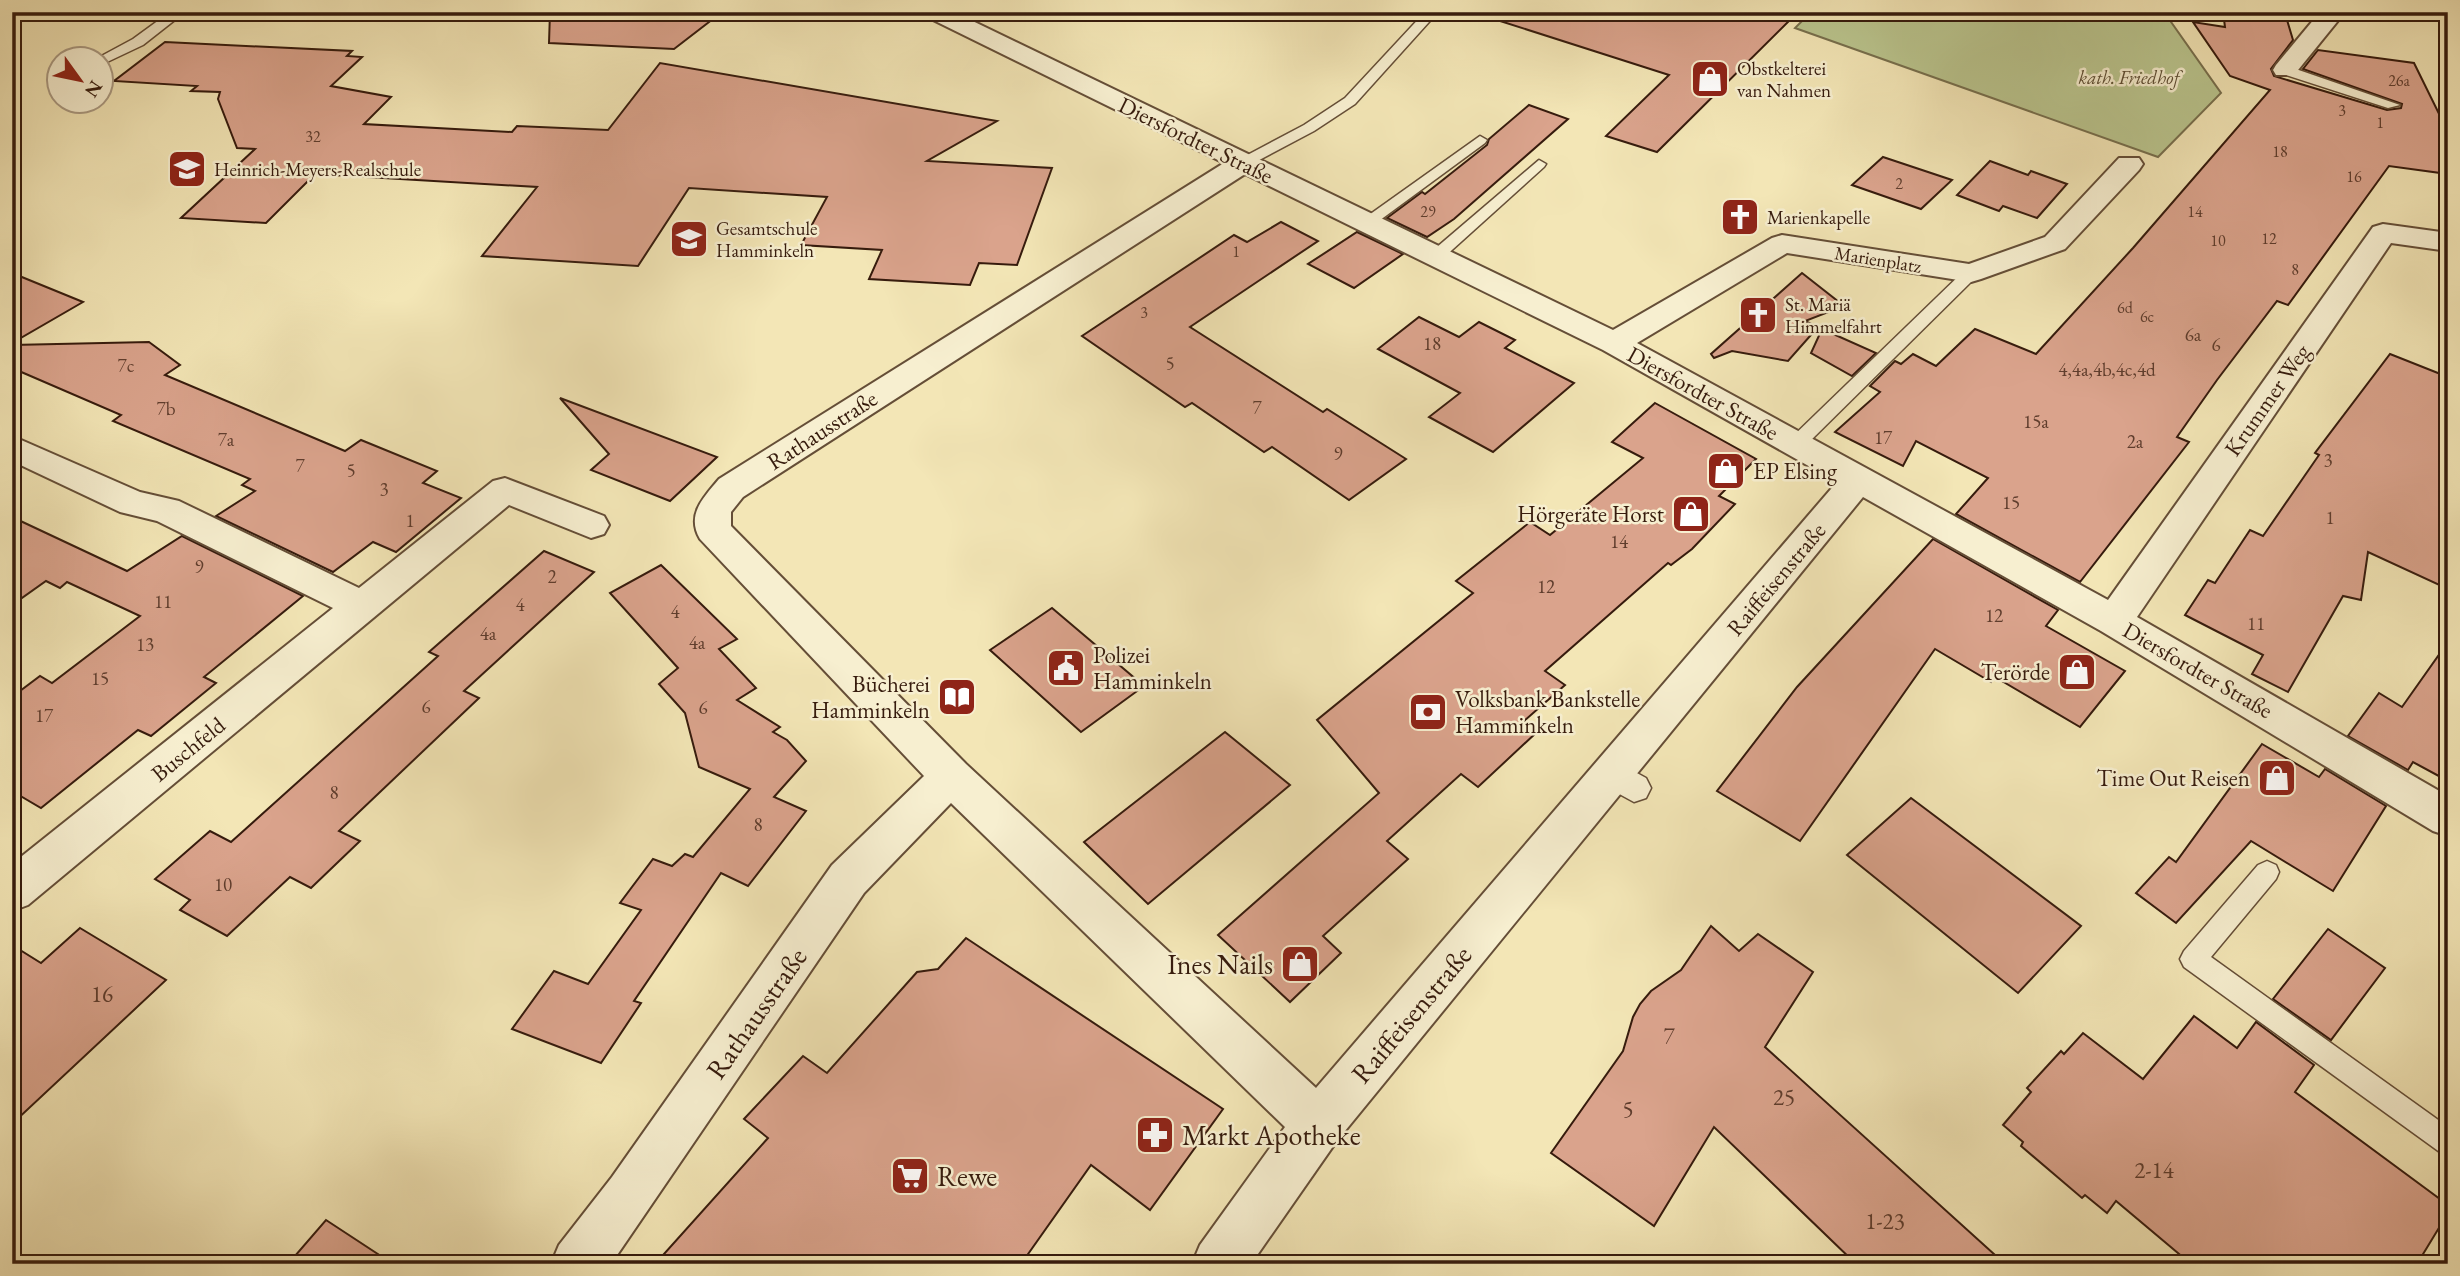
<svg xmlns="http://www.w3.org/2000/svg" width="2460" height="1276" font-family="'EB Garamond',serif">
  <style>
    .green { fill: #bac58e; stroke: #78704e; stroke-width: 2 }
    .building { fill: #daa38c; stroke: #361b0d; stroke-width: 2 }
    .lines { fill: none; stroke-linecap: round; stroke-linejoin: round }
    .service-casing { stroke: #654e37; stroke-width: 3 }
    .pedestrian-casing { stroke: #654e37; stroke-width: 3 }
    .minor-casing { stroke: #654e37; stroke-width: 4 }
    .service { fill: #f7efd0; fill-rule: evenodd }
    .pedestrian { fill: #f7efd0; fill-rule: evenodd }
    .minor { fill: #f7efd0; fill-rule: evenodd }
    .labels { text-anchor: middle; stroke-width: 5; stroke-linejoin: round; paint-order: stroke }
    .far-number-label { font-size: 16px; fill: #5f3d2d }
    .far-poi-label { font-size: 19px; fill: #361b0d; stroke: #f7efd0; text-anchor: start }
    .far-park-label { font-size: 19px; font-style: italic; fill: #5e4e34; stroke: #f7efd0 }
    .far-street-label { font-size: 19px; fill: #361b0d; stroke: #f7efd0 }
    .number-label { font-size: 19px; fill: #5f3d2d }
    .street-label { font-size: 23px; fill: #361b0d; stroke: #f7efd0 }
    .poi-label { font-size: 23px; fill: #361b0d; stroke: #f7efd0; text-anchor: end }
    .near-number-label { font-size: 23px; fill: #5f3d2d }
    .near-poi-label { font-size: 28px; fill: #361b0d; stroke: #f7efd0; text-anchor: start }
    .near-street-label { font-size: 28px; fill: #361b0d; stroke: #f7efd0 }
  </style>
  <rect width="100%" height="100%" fill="#f3e6b6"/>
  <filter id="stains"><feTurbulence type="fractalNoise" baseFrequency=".00286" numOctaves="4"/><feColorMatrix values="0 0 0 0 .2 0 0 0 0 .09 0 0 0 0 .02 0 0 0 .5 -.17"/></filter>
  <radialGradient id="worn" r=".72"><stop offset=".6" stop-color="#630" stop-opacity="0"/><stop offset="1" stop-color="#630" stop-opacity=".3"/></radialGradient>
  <path class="green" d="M1811,12h353l57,81 -63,64 -363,-129z"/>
  <g class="building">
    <path d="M550,12h172l-48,37 -125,-6z"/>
    <path d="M1498,12h300l-141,140 -51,-16 63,-61 -172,-55z"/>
    <path d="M2223,12l64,8 6,20 -22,29 3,7 113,34 14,-2 1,-4 -99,-35 15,-19 96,13 34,69v42l-59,-8 -101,139 -11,-4 -60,79 -40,57 12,5 -109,140 -124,-68 32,-36 -72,-37 -13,25 -68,-34 45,-40 -10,-6 25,-25 6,3 12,-10 23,12 39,-37 61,25 97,-106 137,-158 -40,-14 -37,-54 32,5z"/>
    <path d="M165,42l187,9 -5,5 15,1 -31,29 60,11 -27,27 148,8 5,-6 91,4 52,-67 337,58 -70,40 125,7 -35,97 -38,-2 -9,22 -101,-6 13,-29 -81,-5 26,-48 -138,-9 -51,78 -156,-10 55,-69 -222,-13 -49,49 -85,-5 74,-69 -18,-1 -19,-49 2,-7 -29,-1 6,-5 -83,-5z"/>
    <path d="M1529,105l39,14 -114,100 -27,18 -40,-19 35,-26 3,2 62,-49 2,-6z"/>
    <path d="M1883,157l69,23 -31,29 -69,-24z"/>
    <path d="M1990,161l38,14 3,-4 36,13 -30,34 -34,-12 -4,5 -42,-16z"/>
    <path d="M1281,222l37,19 -128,86 133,85 4,-3 79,50 -57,41 -77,-53 -8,5 -72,-49 -7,4 -103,-71 152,-101 13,7z"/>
    <path d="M1357,232l46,22 -49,34 -46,-24z"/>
    <path d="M12,273l71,29 -71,41z"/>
    <path d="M1802,273l42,33 -39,15 13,6 -30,34 -56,-10 -18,7 -3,-4z"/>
    <path d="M1419,317l40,20 20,-15 36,18 -10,8 69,35 -81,69 -64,-35 31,-24 -82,-44z"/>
    <path d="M1822,329l54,24 -24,23 -41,-23z"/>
    <path d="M149,342l31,23 -15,10 180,76 16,-11 76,31 -14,12 38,15 -65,54 -23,-10 -40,30 -117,-56 39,-25 -13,-6 8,-6 -137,-58 8,-6 -109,-47v-23z"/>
    <path d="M2390,354l58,23v212l-80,-37 -7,48 -18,-4 -55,96 -36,-18 11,-19 -78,-40 23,-35 7,3 35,-53 13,6 56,-81 -4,-2z"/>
    <path d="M560,398l157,59 -47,44 -79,-31 18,-16z"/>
    <path d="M1655,403l101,56 -37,37 16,8 -43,45 -21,16 -3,-2 -123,108 20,14 -41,36 14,10 -60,56 -17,-13 -74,67 21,18 -85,77 18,17 -51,49 -72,-67 161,-142 -62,-73 156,-127 -17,-12 74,-59 20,13 93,-77 -31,-16z"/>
    <path d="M12,517l115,54 55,-35 121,60 -99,81 12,6 -65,53 -13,-6 -97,78 -29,-17v-94l28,-21 12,7 88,-67 -73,-34 -7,6 -14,-7 -34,24z"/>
    <path d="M1933,539l125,71 -12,16 79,45 -45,56 -85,-50 -4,5 -56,-33 -135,192 -83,-50 80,-104z"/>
    <path d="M544,551l50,21 -130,119 15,7 -140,133 21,10 -49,47 -21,-11 -63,59 -47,-26 10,-10 -35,-21 55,-48 21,11 207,-186 -9,-4z"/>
    <path d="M661,565l76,74 -18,10 37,39 -19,12 43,27 -7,5 14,8 19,21 -32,36 32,14 -58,75 -27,-13 -87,128 7,2 -40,60 -89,-34 42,-58 34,13 53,-74 -21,-7 33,-44 19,7 13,-12 8,3 57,-68 -51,-22 -14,-54 -26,-29 19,-16 -68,-75z"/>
    <path d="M1052,608l92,78 -63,46 -91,-82z"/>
    <path d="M2448,642v139l-35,-19 -5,8 -60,-34 31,-43 23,14z"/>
    <path d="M1225,732l65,53 -142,119 -64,-62z"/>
    <path d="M2262,744l57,33 6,-8 61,37 -53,85 -82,-50 -75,82 -40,-30 33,-36 7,5z"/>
    <path d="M1911,798l170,128 -63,67 -171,-138z"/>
    <path d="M1711,926l28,25 19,-17 55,38 -48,75 240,217h-149l-142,-137 -60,99 -103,-73 72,-102 10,-34 7,-13 11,-13 30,-21z"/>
    <path d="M80,928l86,52 -154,144v-179l29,18z"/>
    <path d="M2328,929l57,39 -54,72 -58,-41z"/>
    <path d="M966,938l257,171 -73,101 -59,-45 -70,99h-366l113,-126 -24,-19 59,-63 24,17 90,-101 21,-3z"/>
    <path d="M2194,1016l43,32 19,-26 58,43 -19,27 153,113v8l-31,51h-226l-75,-63 -9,12 -22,-18 -3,3 -61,-52 2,-4 -20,-17 28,-33 -4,-4 34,-37 3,3 19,-21 60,46z"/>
    <path d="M326,1220l67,44h-105z"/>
  </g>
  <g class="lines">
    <defs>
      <g id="service">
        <path d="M170,12h15l-42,33 -38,18 -11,-3 39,-21z"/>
        <path d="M1425,12h13l-83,92 -41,27 -66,35h-10v-6l66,-35 41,-27z"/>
        <path d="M2280,67h10l110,38 -12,3 -108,-35z"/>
        <path d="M1480,136l7,4 -2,3 -113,83h-10v-6z"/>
        <path d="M1539,160l7,4 -2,3 -102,92h-12v-6z"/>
        <path d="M1971,268l6,2v6l-175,173h-14l-2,-4 2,-4 177,-171z"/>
        <path d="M2267,861l9,4 3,7 -3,7 -65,78 237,170v31l-264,-191 -4,-8 4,-8 74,-86z"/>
      </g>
      <path id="pedestrian" d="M1613,760l33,18 5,10 -5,10 -12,4 -33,-18 -5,-10 5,-10z"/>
      <g id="minor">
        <path d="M923,12h31l659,318 159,-92 10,-3 187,29 76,-27 74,-79h20l4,6 -4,6 -74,79 -84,30 -10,3 -184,-29 -150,90 471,257 265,-373 10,-3 65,9v18l-57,-8 -254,374 311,179v40l-15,-5 -332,-200 -238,-134 -527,645 -85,122h-59l8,-19 85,-118 -334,-324 -87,90 -253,371h-60l8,-19 53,-68 220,-312 92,-89 -224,-237c-14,-24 3,-41 19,-60l505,-316 -297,-146zM1245,174l358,176 234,132 -521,606 -350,-324 -235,-238v-14l12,-15z"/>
        <path d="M2320,12h25l-51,63h-18l-3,-5 3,-5z"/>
        <path d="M12,436l128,56 39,9 180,87 134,-107 12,-3 99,38 5,9 -5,9 -13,4 -82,-33 -481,400 -16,6v-47l321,-256 -176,-87 -37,-9 -108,-51z"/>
      </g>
    </defs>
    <use href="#service" class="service-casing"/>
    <use href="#pedestrian" class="pedestrian-casing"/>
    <use href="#minor" class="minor-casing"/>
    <use href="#service" class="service"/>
    <use href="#pedestrian" class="pedestrian"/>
    <use href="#minor" class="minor"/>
  </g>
  <defs>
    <symbol id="shop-square" viewBox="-11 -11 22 22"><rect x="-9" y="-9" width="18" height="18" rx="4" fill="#8f2418" stroke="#f7efd0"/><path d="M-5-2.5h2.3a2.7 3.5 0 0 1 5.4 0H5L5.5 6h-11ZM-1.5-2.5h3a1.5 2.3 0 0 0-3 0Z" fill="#fff"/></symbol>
    <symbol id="school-square" viewBox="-11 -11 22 22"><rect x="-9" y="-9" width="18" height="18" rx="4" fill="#8f2418" stroke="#f7efd0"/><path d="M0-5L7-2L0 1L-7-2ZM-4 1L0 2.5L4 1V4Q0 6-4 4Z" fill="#fff"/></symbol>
    <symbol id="church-square" viewBox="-11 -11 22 22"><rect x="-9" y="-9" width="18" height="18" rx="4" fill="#8f2418" stroke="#f7efd0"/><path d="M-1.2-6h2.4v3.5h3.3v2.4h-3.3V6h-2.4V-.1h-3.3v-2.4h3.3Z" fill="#fff"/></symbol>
    <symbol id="civic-square" viewBox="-11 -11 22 22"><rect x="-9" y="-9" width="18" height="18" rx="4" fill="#8f2418" stroke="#f7efd0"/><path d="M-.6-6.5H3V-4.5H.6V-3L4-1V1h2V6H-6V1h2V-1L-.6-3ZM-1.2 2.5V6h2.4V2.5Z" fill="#fff"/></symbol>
    <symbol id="library-square" viewBox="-11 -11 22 22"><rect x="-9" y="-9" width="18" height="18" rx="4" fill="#8f2418" stroke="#f7efd0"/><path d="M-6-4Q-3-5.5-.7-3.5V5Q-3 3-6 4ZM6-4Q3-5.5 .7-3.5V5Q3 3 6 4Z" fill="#fff"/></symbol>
    <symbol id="bank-square" viewBox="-11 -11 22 22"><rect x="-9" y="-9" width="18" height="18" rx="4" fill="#8f2418" stroke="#f7efd0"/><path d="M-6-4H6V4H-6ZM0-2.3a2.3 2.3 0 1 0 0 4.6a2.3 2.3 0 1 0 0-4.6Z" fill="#fff"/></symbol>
    <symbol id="pharmacy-square" viewBox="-11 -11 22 22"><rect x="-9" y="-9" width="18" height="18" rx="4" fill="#8f2418" stroke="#f7efd0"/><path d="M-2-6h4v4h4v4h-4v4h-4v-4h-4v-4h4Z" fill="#fff"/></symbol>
    <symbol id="supermarket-square" viewBox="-11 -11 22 22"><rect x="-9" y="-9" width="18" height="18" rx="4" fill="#8f2418" stroke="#f7efd0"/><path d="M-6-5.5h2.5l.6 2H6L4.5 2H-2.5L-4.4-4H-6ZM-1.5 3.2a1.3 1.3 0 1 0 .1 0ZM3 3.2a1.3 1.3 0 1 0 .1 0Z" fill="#fff"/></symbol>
  </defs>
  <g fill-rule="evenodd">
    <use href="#shop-square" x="1688" y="57" width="44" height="44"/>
    <use href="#school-square" x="165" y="147" width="44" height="44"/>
    <use href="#church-square" x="1718" y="195" width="44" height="44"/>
    <use href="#school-square" x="667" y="217" width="44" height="44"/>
    <use href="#church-square" x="1736" y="293" width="44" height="44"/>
    <use href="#shop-square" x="1704" y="449" width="44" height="44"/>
    <use href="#shop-square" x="1669" y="492" width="44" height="44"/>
    <use href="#civic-square" x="1044" y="646" width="44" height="44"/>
    <use href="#shop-square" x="2055" y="650" width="44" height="44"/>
    <use href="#library-square" x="935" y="675" width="44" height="44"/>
    <use href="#bank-square" x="1406" y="690" width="44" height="44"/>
    <use href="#shop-square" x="2255" y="756" width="44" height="44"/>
    <use href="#shop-square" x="1278" y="942" width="44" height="44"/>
    <use href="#pharmacy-square" x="1133" y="1113" width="44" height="44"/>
    <use href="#supermarket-square" x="888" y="1154" width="44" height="44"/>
  </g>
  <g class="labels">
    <g class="far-number-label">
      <text x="2399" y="86">26a</text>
      <text x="2342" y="116">3</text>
      <text x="2380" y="128">1</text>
      <text x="313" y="142">32</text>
      <text x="2280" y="157">18</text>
      <text x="2354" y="182">16</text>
      <text x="1899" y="189">2</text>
      <text x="1428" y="217">29</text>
      <text x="2195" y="217">14</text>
      <text x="2269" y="244">12</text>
      <text x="2218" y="246">10</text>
      <text x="1236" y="257">1</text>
      <text x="2295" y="275">8</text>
      <text x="2125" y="313">6d</text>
      <text x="1144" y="318">3</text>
      <text x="2147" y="322">6c</text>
    </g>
    <g class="far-poi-label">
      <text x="1737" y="75">Obstkelterei<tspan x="1737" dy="22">van Nahmen</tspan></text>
      <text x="214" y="176">Heinrich-Meyers-Realschule</text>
      <text x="1767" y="224">Marienkapelle</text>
      <text x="716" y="235">Gesamtschule<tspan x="716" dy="22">Hamminkeln</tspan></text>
      <text x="1785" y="311">St. Mariä<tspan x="1785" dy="22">Himmelfahrt</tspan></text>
    </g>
    <g class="far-park-label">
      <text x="2129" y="84">kath. Friedhof</text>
    </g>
    <g class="far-street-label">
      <text transform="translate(1878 259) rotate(9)" y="7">Marienplatz</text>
    </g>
    <g class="number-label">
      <text x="2193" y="341">6a</text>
      <text x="1432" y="350">18</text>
      <text x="2216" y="351">6</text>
      <text x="1170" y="370">5</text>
      <text x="126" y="372">7c</text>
      <text x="2107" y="376">4,4a,4b,4c,4d</text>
      <text x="1257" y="414">7</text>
      <text x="166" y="415">7b</text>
      <text x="2036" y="428">15a</text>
      <text x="1883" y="444">17</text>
      <text x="226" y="446">7a</text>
      <text x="2135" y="448">2a</text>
      <text x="1338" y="460">9</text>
      <text x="2328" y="467">3</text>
      <text x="300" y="472">7</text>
      <text x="351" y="477">5</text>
      <text x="384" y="496">3</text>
      <text x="2011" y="509">15</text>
      <text x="2330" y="524">1</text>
      <text x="410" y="527">1</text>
      <text x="1619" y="548">14</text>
      <text x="199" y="573">9</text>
      <text x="552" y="583">2</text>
      <text x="1546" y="593">12</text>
      <text x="163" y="608">11</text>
      <text x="520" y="611">4</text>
      <text x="675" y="618">4</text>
      <text x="1994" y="622">12</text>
      <text x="2256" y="630">11</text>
      <text x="488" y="640">4a</text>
      <text x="697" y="649">4a</text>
      <text x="145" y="651">13</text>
      <text x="100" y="685">15</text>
      <text x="426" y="713">6</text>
      <text x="703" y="714">6</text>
      <text x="44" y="722">17</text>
      <text x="334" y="799">8</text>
      <text x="758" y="831">8</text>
      <text x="223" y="891">10</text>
    </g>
    <g class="street-label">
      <text transform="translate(1196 140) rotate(26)" y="8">Diersfordter Straße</text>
      <text transform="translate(1703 393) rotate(29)" y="8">Diersfordter Straße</text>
      <text transform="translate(2267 400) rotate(-55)" y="8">Krummer Weg</text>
      <text transform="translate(822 430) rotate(-33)" y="8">Rathausstraße</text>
      <text transform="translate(1776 579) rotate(-50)" y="8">Raiffeisenstraße</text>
      <text transform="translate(2198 670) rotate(30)" y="8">Diersfordter Straße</text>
      <text transform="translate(188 749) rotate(-39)" y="8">Buschfeld</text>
    </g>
    <g class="poi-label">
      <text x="1753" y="479" text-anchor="start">EP Elsing</text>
      <text x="1664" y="522">Hörgeräte Horst</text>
      <text x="1093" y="663" text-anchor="start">Polizei<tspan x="1093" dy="26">Hamminkeln</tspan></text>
      <text x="2050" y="680">Terörde</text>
      <text x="930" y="692">Bücherei<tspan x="930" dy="26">Hamminkeln</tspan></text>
      <text x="1455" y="707" text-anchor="start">Volksbank Bankstelle<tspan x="1455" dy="26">Hamminkeln</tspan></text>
      <text x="2250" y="786">Time Out Reisen</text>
    </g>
    <g class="near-number-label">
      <text x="102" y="1002">16</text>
      <text x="1669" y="1044">7</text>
      <text x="1784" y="1105">25</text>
      <text x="1628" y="1117">5</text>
      <text x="2154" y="1178">2-14</text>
      <text x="1885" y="1229">1-23</text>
    </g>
    <g class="near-poi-label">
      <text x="1273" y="974" text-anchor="end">Ines Nails</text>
      <text x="1182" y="1145">Markt Apotheke</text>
      <text x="937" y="1186">Rewe</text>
    </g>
    <g class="near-street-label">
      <text transform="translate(756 1013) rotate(-55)" y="10">Rathausstraße</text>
      <text transform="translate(1411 1014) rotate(-50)" y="10">Raiffeisenstraße</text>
    </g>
  </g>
  <rect width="2460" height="1276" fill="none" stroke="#f3e6b6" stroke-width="42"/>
  <rect x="14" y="14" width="2432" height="1248" fill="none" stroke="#361b0d" stroke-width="3.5"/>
  <rect x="21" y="21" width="2418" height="1234" fill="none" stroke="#361b0d" stroke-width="2"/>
  <g transform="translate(80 80) rotate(123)"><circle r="33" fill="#f7efd0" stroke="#aa9a82" stroke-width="2"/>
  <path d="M0-5L12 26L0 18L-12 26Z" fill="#8f2418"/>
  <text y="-10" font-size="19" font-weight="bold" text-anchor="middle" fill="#361b0d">N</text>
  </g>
  <rect width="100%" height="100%" filter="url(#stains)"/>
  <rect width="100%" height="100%" fill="url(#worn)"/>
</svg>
